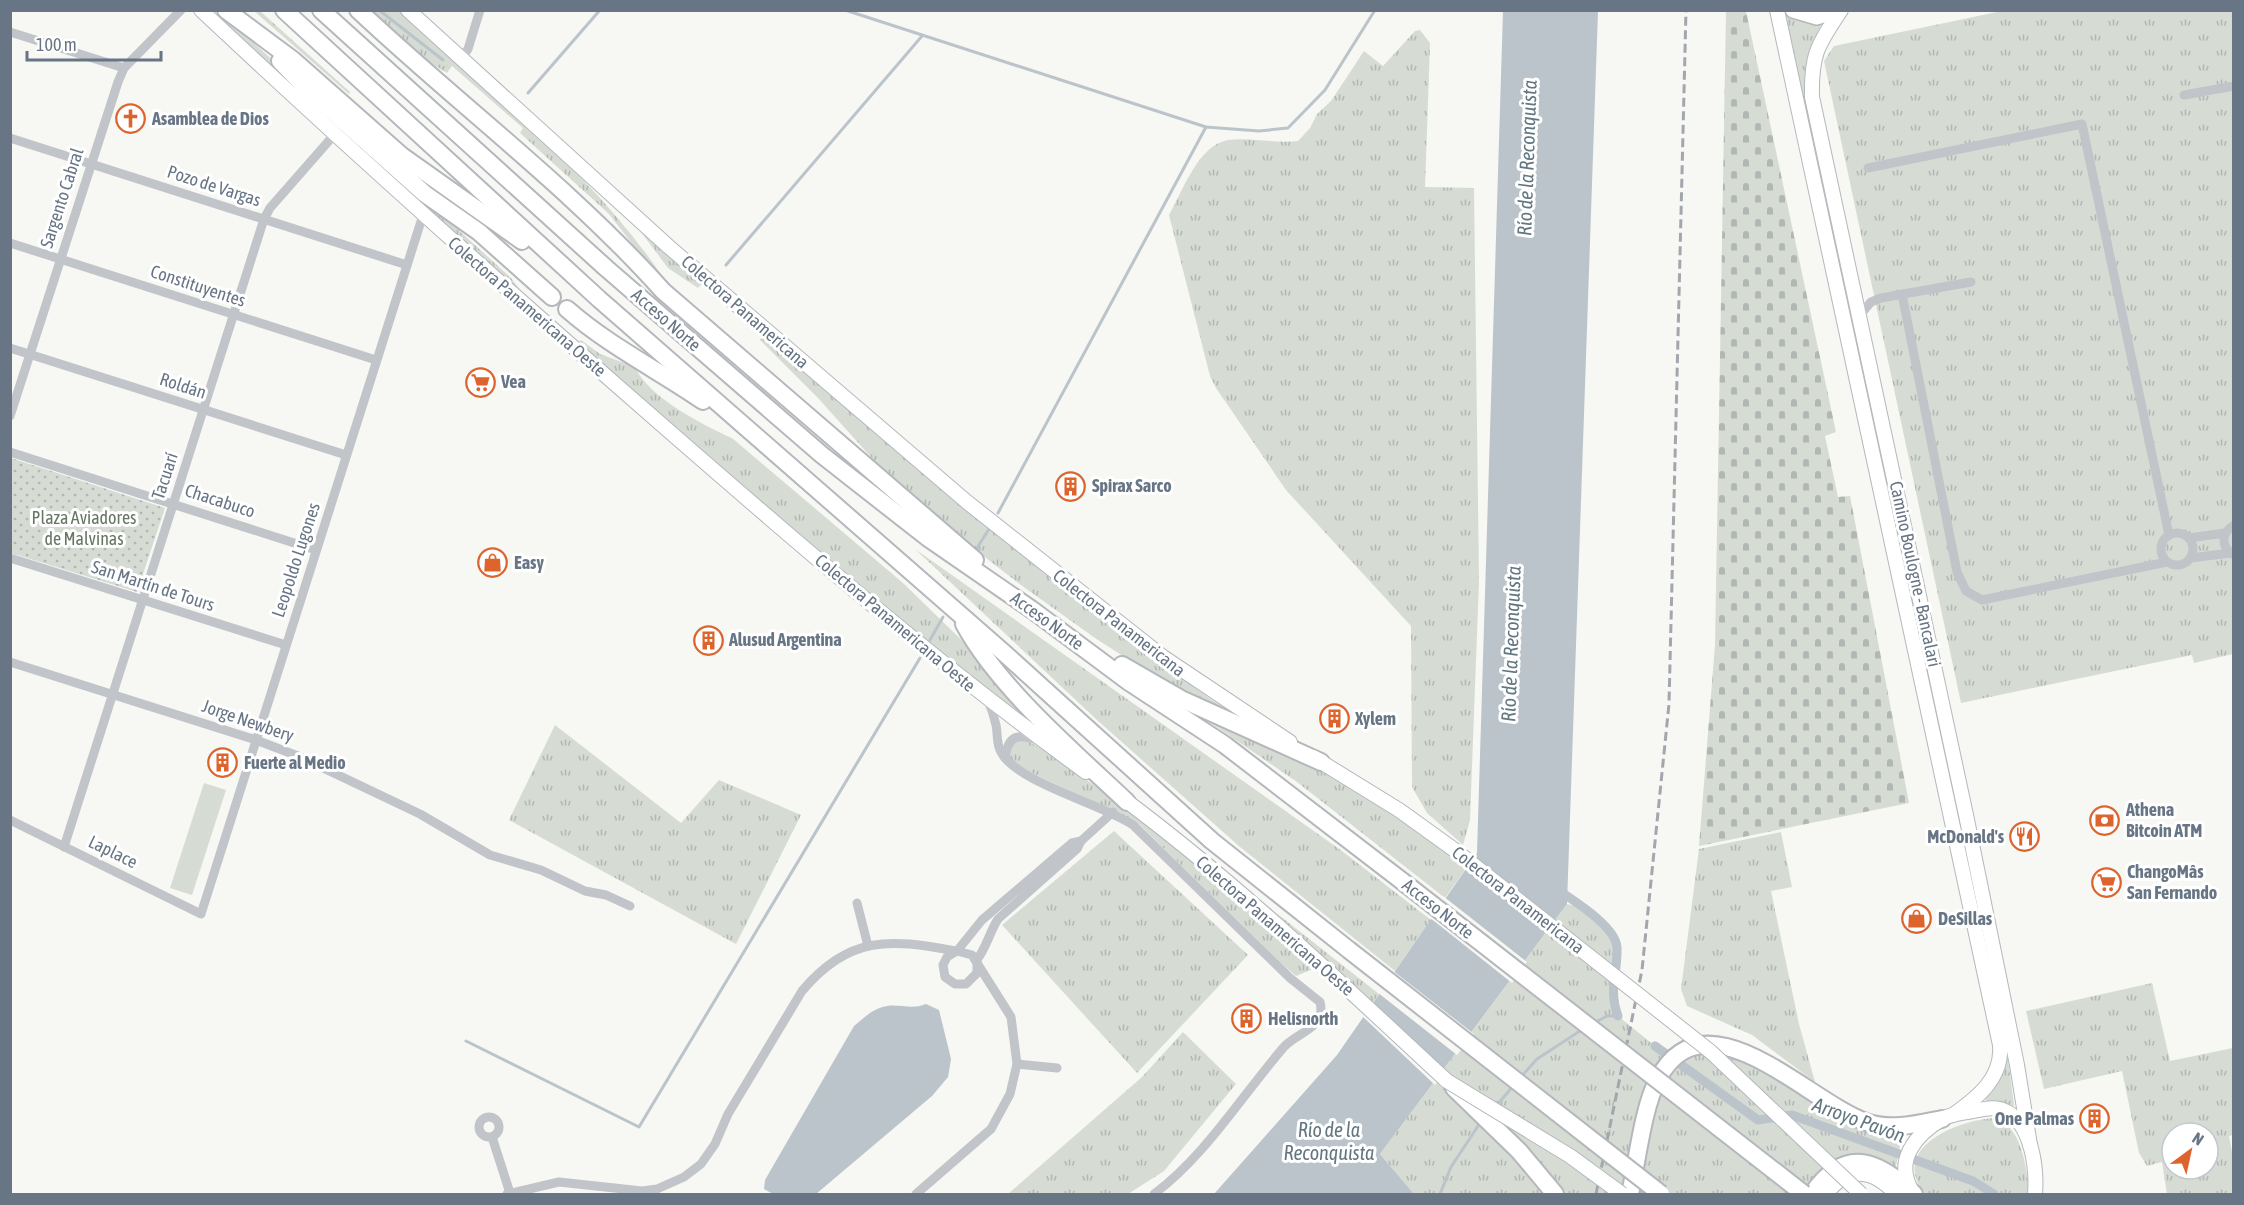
<svg xmlns="http://www.w3.org/2000/svg" width="2244" height="1205" font-family="'Asap Condensed',sans-serif">
  <style>
    .grass { fill: url(#grass-tufts); fill-rule: evenodd }
    .cemetery { fill: url(#cemetery-stones) }
    .park { fill: url(#park-dots) }
    .pitch { fill: #d6dcd4 }
    .water { fill: #bbc4ca }
    .pier { fill: #f7f7f4 }
    .lines { fill: none; stroke-linecap: round; stroke-linejoin: round }
    .stream { stroke: #bbc4ca; stroke-width: 3 }
    .canal { stroke: #bbc4ca; stroke-width: 9 }
    .secondary-casing { stroke: #b3b8bd; stroke-width: 16 }
    .primary-casing { stroke: #b4b8bc; stroke-width: 18 }
    .highway-casing { stroke: #b4b7bb; stroke-width: 20 }
    .street { stroke: #c1c4c8; stroke-width: 9 }
    .secondary { stroke: #fff; stroke-width: 14 }
    .primary { stroke: #fff; stroke-width: 15 }
    .highway { stroke: #fff; stroke-width: 16 }
    .rail { stroke: #a2a7ae; stroke-width: 3; stroke-dasharray: 9 4.5; stroke-linecap: butt }
    .secondary-bridge-casing { stroke: #b3b8bd; stroke-width: 16; stroke-linecap: butt }
    .highway-bridge-casing { stroke: #b4b7bb; stroke-width: 20; stroke-linecap: butt }
    .secondary-bridge { stroke: #fff; stroke-width: 14 }
    .highway-bridge { stroke: #fff; stroke-width: 16 }
    .labels { text-anchor: middle; stroke-width: 6; stroke-linejoin: round; paint-order: stroke }
    .poi-label { font-size: 18px; font-weight: bold; fill: #677585; stroke: #fff; text-anchor: start }
    .street-label { font-size: 18px; fill: #677585; stroke: #fff }
    .park-label { font-size: 18px; fill: #657762; stroke: #fff }
    .water-label { font-size: 20px; font-style: italic; fill: #637780; stroke: #fff }
  </style>
  <defs>
    <pattern id="grass-tufts" width="24" height="20" patternUnits="userSpaceOnUse" patternTransform="scale(1.5)"><rect width="24" height="20" fill="#d6dcd4"/><path d="M3 7l-1-3M5 7V3M7 7l1-3M15 17l-1-3M17 17v-4M19 17l1-3" fill="none" stroke="#b1b7b2"/></pattern>
    <pattern id="cemetery-stones" width="16" height="16" patternUnits="userSpaceOnUse" patternTransform="scale(1.5)"><rect width="16" height="16" fill="#d6dcd4"/><path d="M2 7V4a2 2 0 0 1 4 0v3zM10 15v-3a2 2 0 0 1 4 0v3z" fill="#b1b7b2"/></pattern>
    <pattern id="park-dots" width="8" height="8" patternUnits="userSpaceOnUse" patternTransform="scale(1.5)"><rect width="8" height="8" fill="#d6dcd4"/><path d="M2 2h.1M6 6h.1" fill="none" stroke="#b1b7b2" stroke-width="1.8" stroke-linecap="round"/></pattern>
  </defs>
  <rect width="100%" height="100%" fill="#f7f7f4"/>
  <g class="grass">
    <path d="M207,11h5l43,33 256,234 9,12 -2,3z"/>
    <path d="M254,11h6l90,81 -1,2z"/>
    <path d="M366,11h34c96,87 199,168 271,278l-2,2 -60,-77 -89,-81 3,-5 -71,-62 -5,7 -44,-27z"/>
    <path d="M1783,11l7,4 32,8 -12,26 -5,30 70,355z"/>
    <path d="M2002,11h231v643l-39,9 -2,-8 -231,48 -137,-642 10,-15z"/>
    <path d="M1420,30l10,13 -5,144 49,1 5,393 -9,239 -7,25 -36,-32 -15,-26 -1,-161 -125,-136 -70,-102 -6,-12 -41,-161c14,-24 29,-70 59,-75 23,-3 47,4 70,1l12,-13 7,-14 14,-13 33,-50 19,15 32,-35z"/>
    <path d="M638,228l64,55 -4,5 -30,-20z"/>
    <path d="M762,337l350,291 100,72 62,38 -83,-38 -96,-62 -74,-53 -93,-72 -40,-37 -70,-78 -58,-58z"/>
    <path d="M581,340l19,14 35,13c13,30 68,58 97,71l171,145 75,73 97,103 -131,-101 -182,-153 -185,-161z"/>
    <path d="M915,549l427,302 89,69 -36,51 -155,-124 -143,-127z"/>
    <path d="M1182,703l143,67 94,60 48,37 -22,31 -148,-116z"/>
    <path d="M555,725l126,98 38,-43 82,35 -65,129 -227,-124z"/>
    <path d="M1024,740l14,6 102,71 72,60 101,92 -17,7 -16,-14 -140,-137c-42,-25 -89,-39 -130,-65l-1,-11 5,-7z"/>
    <path d="M1114,831l134,124 -111,118 -135,-148z"/>
    <path d="M1781,832l11,55 -21,4 28,133 16,58 -63,-47 -65,-29 -6,-17 18,-140z"/>
    <path d="M1241,885l138,109 -10,14z"/>
    <path d="M1567,904l18,4 27,27 5,11 -5,53 6,17 37,30 12,19 -37,129h-216l-34,-40z"/>
    <path d="M1979,930h4l19,84 12,91 -4,4 -21,-4 -4,-7 20,-31v-15z"/>
    <path d="M2152,983l18,78 63,-13v87l-4,1 4,21v37h-66l-5,-32 -15,4 -8,-13 -17,-82 -78,18 -18,-78zM2172,1133h36v36h-36z"/>
    <path d="M1183,1032l53,52 -72,87 -36,23h-120l134,-117z"/>
    <path d="M1696,1053l50,3 94,62 56,20 4,8 -5,24 -88,24h-168c6,-30 13,-99 31,-121 7,-8 17,-14 26,-20z"/>
    <path d="M1995,1118c27,8 32,51 34,76h-104c-37,-46 32,-74 70,-76z"/>
  </g>
  <path class="cemetery" d="M1726,11h20l90,421 -11,4 13,61 12,-1 59,307 -210,43 16,-201z"/>
  <path class="park" d="M11,458l154,50 -28,84 -126,-39z"/>
  <path class="pitch" d="M204,783l22,7 -34,105 -22,-7z"/>
  <g class="water">
    <path d="M1503,11h95l-31,893 -187,250 34,40h-200l123,-139 140,-202z"/>
    <path d="M926,1004l13,6 12,49 -3,18 -16,19 -116,98h-43l-9,-5 1,-9 89,-154c10,-8 19,-18 33,-20 14,-2 24,4 39,-2z"/>
  </g>
  <g class="pier">
    <path d="M1443,896l84,66 -15,21 -83,-66z"/>
    <path d="M1392,970l82,64 -17,21 -80,-63z"/>
    <path d="M1367,1007l76,68 -8,10 -74,-70z"/>
  </g>
  <g class="lines">
    <g class="stream">
      <path d="M379,10l64,50"/>
      <path d="M845,10l361,117 53,4 29,-3 37,-38 50,-80"/>
      <path d="M528,93l72,-83"/>
      <path d="M726,265l196,-229"/>
      <path d="M998,513l208,-386"/>
      <path d="M977,548l12,-19"/>
      <path d="M930,640l13,-23"/>
      <path d="M1594,1023l13,-7h11"/>
      <path d="M466,1041l173,86 281,-469"/>
      <path d="M1520,1078l17,-19 46,-30"/>
      <path d="M1497,1105l17,-20"/>
      <path d="M1440,1194l11,-27 29,-44"/>
    </g>
    <g class="canal">
      <path d="M1558,890c16,11 57,36 59,57 1,27 -9,41 1,69"/>
      <path d="M1655,1046l103,74 34,-5 181,66 21,13"/>
    </g>
    <defs>
      <g id="secondary">
        <path d="M201,10c146,137 295,270 445,401 143,125 286,249 440,361"/>
        <path d="M408,10l261,237 298,255 196,155 127,85"/>
        <path d="M1777,10l223,1035c3,33 -23,53 -47,70"/>
        <path d="M1841,10c-23,35 -30,43 -29,87l154,718 51,250 13,80"/>
        <path d="M1313,757l86,53 57,41"/>
        <path d="M1121,797c116,86 220,186 326,284"/>
        <path d="M1912,1191c-18,-30 3,-56 30,-72 9,-5 22,-6 31,-8 11,-2 23,-5 32,0 27,12 32,58 30,83"/>
        <path d="M1826,1194c22,-29 47,-25 70,0"/>
      </g>
      <path id="primary" d="M1793,10l24,7 20,-7"/>
      <g id="highway">
        <path d="M226,10l67,50 109,96 120,85"/>
        <path d="M284,10l315,289 404,353 209,189 137,109"/>
        <path d="M321,10l285,258 216,187 106,83 103,71 98,73 96,63 177,136"/>
        <path d="M358,10c101,95 213,178 305,281l312,269"/>
        <path d="M280,61l27,28 118,105 54,38 73,65"/>
        <path d="M567,309c42,37 91,61 136,92"/>
        <path d="M964,624c34,63 110,128 163,178"/>
        <path d="M1122,665l59,34 140,63"/>
        <path d="M1454,1088l65,63 36,43"/>
        <path d="M1630,1194c7,-32 13,-87 28,-115 48,-90 150,23 208,43 25,9 51,2 76,-3"/>
        <path d="M1812,1194c33,-48 65,-35 102,0"/>
      </g>
    </defs>
    <use href="#secondary" class="secondary-casing"/>
    <use href="#primary" class="primary-casing"/>
    <use href="#highway" class="highway-casing"/>
    <g class="street">
      <path d="M10,32l114,36"/>
      <path d="M461,59l7,-10 12,-39"/>
      <path d="M2184,95l50,-9"/>
      <path d="M10,138l397,127"/>
      <path d="M1868,168l214,-44 87,411"/>
      <path d="M10,243l366,117"/>
      <path d="M1902,294l55,278 9,19 16,9 185,-38"/>
      <path d="M1859,316l12,-14 10,-4 90,-16"/>
      <path d="M10,348l336,107"/>
      <path d="M10,416l108,-334 6,-14 57,-58"/>
      <path d="M10,452l306,98"/>
      <circle cx="2177" cy="549" r="16"/>
      <path d="M2189,538l36,-5"/>
      <path d="M2232,554c-11,-8 -11,-21 2,-29"/>
      <path d="M10,558l276,87"/>
      <path d="M2191,558l39,-5"/>
      <path d="M10,662l246,78 42,16 122,58 70,41 51,15 44,21 21,4 24,11"/>
      <path d="M987,698c4,9 7,18 9,27 2,9 0,19 5,27 15,30 101,52 132,73l157,153 30,24c7,27 -24,30 -37,46 -42,49 -78,108 -129,146"/>
      <path d="M1005,758c3,-22 12,-25 32,-18"/>
      <path d="M10,820l191,94 222,-699"/>
      <path d="M1081,841l32,-29"/>
      <path d="M64,847l200,-628 6,-11 64,-73"/>
      <path d="M857,903l11,43"/>
      <path d="M957,951l15,4 5,8v10l-11,11h-11l-10,-7 -2,-12 4,-8 10,-6 25,-31 90,-77 9,-2 -4,8 -79,70c-9,14 -11,28 -22,42"/>
      <path d="M1017,1064l40,4"/>
      <circle cx="489" cy="1127" r="10"/>
      <path d="M492,1137l18,56"/>
      <path d="M507,1194l52,-12 83,9 15,-2 27,-12 17,-13 14,-20 13,-30 74,-123c46,-55 87,-53 153,-40"/>
      <path d="M916,1194l75,-65 19,-35 7,-30 -6,-47 -34,-54"/>
    </g>
    <use href="#secondary" class="secondary"/>
    <use href="#primary" class="primary"/>
    <use href="#highway" class="highway"/>
    <path class="rail" d="M1596,1194l46,-224 27,-266 17,-694"/>
    <defs>
      <g id="secondary-bridge">
        <path d="M1456,851l255,201 150,142"/>
        <path d="M1447,1081l123,75 52,38"/>
      </g>
      <g id="highway-bridge">
        <path d="M1402,881l402,313"/>
        <path d="M1349,950l312,244"/>
      </g>
    </defs>
    <use href="#secondary-bridge" class="secondary-bridge-casing"/>
    <use href="#highway-bridge" class="highway-bridge-casing"/>
    <use href="#secondary-bridge" class="secondary-bridge"/>
    <use href="#highway-bridge" class="highway-bridge"/>
  </g>
  <defs>
    <symbol id="church-ring" viewBox="-11 -11 22 22"><circle r="9.5" fill="#fff" stroke="#de642d" stroke-width="1.5"/><path d="M-1.2-6h2.4v3.5h3.3v2.4h-3.3V6h-2.4V-.1h-3.3v-2.4h3.3Z" fill="#de642d"/></symbol>
    <symbol id="supermarket-ring" viewBox="-11 -11 22 22"><circle r="9.5" fill="#fff" stroke="#de642d" stroke-width="1.5"/><path d="M-6-5.5h2.5l.6 2H6L4.5 2H-2.5L-4.4-4H-6ZM-1.5 3.2a1.3 1.3 0 1 0 .1 0ZM3 3.2a1.3 1.3 0 1 0 .1 0Z" fill="#de642d"/></symbol>
    <symbol id="building-ring" viewBox="-11 -11 22 22"><circle r="9.5" fill="#fff" stroke="#de642d" stroke-width="1.5"/><path d="M-4-6H4V6H1V3H-1V6H-4ZM-2.5-4.3h1.7v1.8h-1.7ZM.8-4.3h1.7v1.8H.8ZM-2.5-1h1.7V.8h-1.7ZM.8-1h1.7V.8H.8Z" fill="#de642d"/></symbol>
    <symbol id="shop-ring" viewBox="-11 -11 22 22"><circle r="9.5" fill="#fff" stroke="#de642d" stroke-width="1.5"/><path d="M-5-2.5h2.3a2.7 3.5 0 0 1 5.4 0H5L5.5 6h-11ZM-1.5-2.5h3a1.5 2.3 0 0 0-3 0Z" fill="#de642d"/></symbol>
    <symbol id="bank-ring" viewBox="-11 -11 22 22"><circle r="9.5" fill="#fff" stroke="#de642d" stroke-width="1.5"/><path d="M-6-4H6V4H-6ZM0-2.3a2.3 2.3 0 1 0 0 4.6a2.3 2.3 0 1 0 0-4.6Z" fill="#de642d"/></symbol>
    <symbol id="restaurant-ring" viewBox="-11 -11 22 22"><circle r="9.5" fill="#fff" stroke="#de642d" stroke-width="1.5"/><path d="M-5-6h1v4h1v-4h1v4h1v-4h1v5L-1.5 .5V6h-2V.5L-5-1ZM5-6V6H3V1.5H1.5Q1.5-4 5-6Z" fill="#de642d"/></symbol>
  </defs>
  <g fill-rule="evenodd">
    <use href="#church-ring" x="114" y="102" width="33" height="33"/>
    <use href="#supermarket-ring" x="464" y="366" width="33" height="33"/>
    <use href="#building-ring" x="1054" y="470" width="33" height="33"/>
    <use href="#shop-ring" x="476" y="546" width="33" height="33"/>
    <use href="#building-ring" x="692" y="624" width="33" height="33"/>
    <use href="#building-ring" x="1318" y="702" width="33" height="33"/>
    <use href="#building-ring" x="206" y="746" width="33" height="33"/>
    <use href="#bank-ring" x="2088" y="804" width="33" height="33"/>
    <use href="#restaurant-ring" x="2008" y="820" width="33" height="33"/>
    <use href="#supermarket-ring" x="2090" y="866" width="33" height="33"/>
    <use href="#shop-ring" x="1900" y="902" width="33" height="33"/>
    <use href="#building-ring" x="1230" y="1002" width="33" height="33"/>
    <use href="#building-ring" x="2078" y="1102" width="33" height="33"/>
  </g>
  <g class="labels">
    <g class="poi-label">
      <text x="152" y="125">Asamblea de Dios</text>
      <text x="501" y="388">Vea</text>
      <text x="1092" y="492">Spirax Sarco</text>
      <text x="514" y="569">Easy</text>
      <text x="729" y="646">Alusud Argentina</text>
      <text x="1355" y="725">Xylem</text>
      <text x="244" y="769">Fuerte al Medio</text>
      <text x="2126" y="816">Athena<tspan x="2126" dy="21">Bitcoin ATM</tspan></text>
      <text x="2004" y="843" text-anchor="end">McDonald's</text>
      <text x="2127" y="878">ChangoMâs<tspan x="2127" dy="21">San Fernando</tspan></text>
      <text x="1938" y="925">DeSillas</text>
      <text x="1268" y="1025">Helisnorth</text>
      <text x="2074" y="1125" text-anchor="end">One Palmas</text>
    </g>
    <g class="street-label">
      <text transform="translate(214 186) rotate(18)" y="6">Pozo de Vargas</text>
      <text transform="translate(62 198) rotate(-72)" y="6">Sargento Cabral</text>
      <text transform="translate(198 286) rotate(18)" y="6">Constituyentes</text>
      <text transform="translate(527 307) rotate(41)" y="6">Colectora Panamericana Oeste</text>
      <text transform="translate(745 312) rotate(41)" y="6">Colectora Panamericana</text>
      <text transform="translate(666 320) rotate(41)" y="6">Acceso Norte</text>
      <text transform="translate(183 386) rotate(18)" y="6">Roldán</text>
      <text transform="translate(165 476) rotate(-72)" y="6">Tacuarí</text>
      <text transform="translate(220 501) rotate(18)" y="6">Chacabuco</text>
      <text transform="translate(296 560) rotate(-72)" y="6">Leopoldo Lugones</text>
      <text transform="translate(1915 574) rotate(78)" y="6">Camino Boulogne - Bancalari</text>
      <text transform="translate(153 586) rotate(18)" y="6">San Martín de Tours</text>
      <text transform="translate(1047 621) rotate(36)" y="6">Acceso Norte</text>
      <text transform="translate(895 623) rotate(40)" y="6">Colectora Panamericana Oeste</text>
      <text transform="translate(1119 623) rotate(38)" y="6">Colectora Panamericana</text>
      <text transform="translate(248 721) rotate(19)" y="6">Jorge Newbery</text>
      <text transform="translate(113 852) rotate(26)" y="6">Laplace</text>
      <text transform="translate(1518 900) rotate(38)" y="6">Colectora Panamericana</text>
      <text transform="translate(1438 909) rotate(38)" y="6">Acceso Norte</text>
      <text transform="translate(1275 926) rotate(41)" y="6">Colectora Panamericana Oeste</text>
    </g>
    <g class="park-label">
      <text x="84" y="524">Plaza Aviadores<tspan x="84" dy="21">de Malvinas</tspan></text>
    </g>
    <g class="water-label">
      <text transform="translate(1527 158) rotate(-88)" y="7">Río de la Reconquista</text>
      <text transform="translate(1511 644) rotate(-88)" y="7">Río de la Reconquista</text>
      <text transform="translate(1859 1120) rotate(20)" y="7">Arroyo Pavón</text>
      <text x="1329" y="1137">Río de la<tspan x="1329" dy="23">Reconquista</tspan></text>
    </g>
  </g>
  <rect width="2244" height="1205" fill="none" stroke="#677585" stroke-width="24"/>
  <g transform="translate(2190 1151) rotate(33)"><circle r="28" fill="#ffffff" stroke="#c2c8ce" stroke-width="1.5"/>
  <path d="M0-4.5L10 22L0 15L-10 22Z" fill="#de642d"/>
  <text y="-9" font-size="16" font-weight="bold" text-anchor="middle" fill="#677585">N</text>
  </g>
  <path d="M27 51v9h134v-9" fill="none" stroke="#677585" stroke-width="3"/>
  <text x="36" y="51" font-size="18" fill="#677585" stroke="#ffffff" stroke-width="4.5" paint-order="stroke">100 m</text>
</svg>
